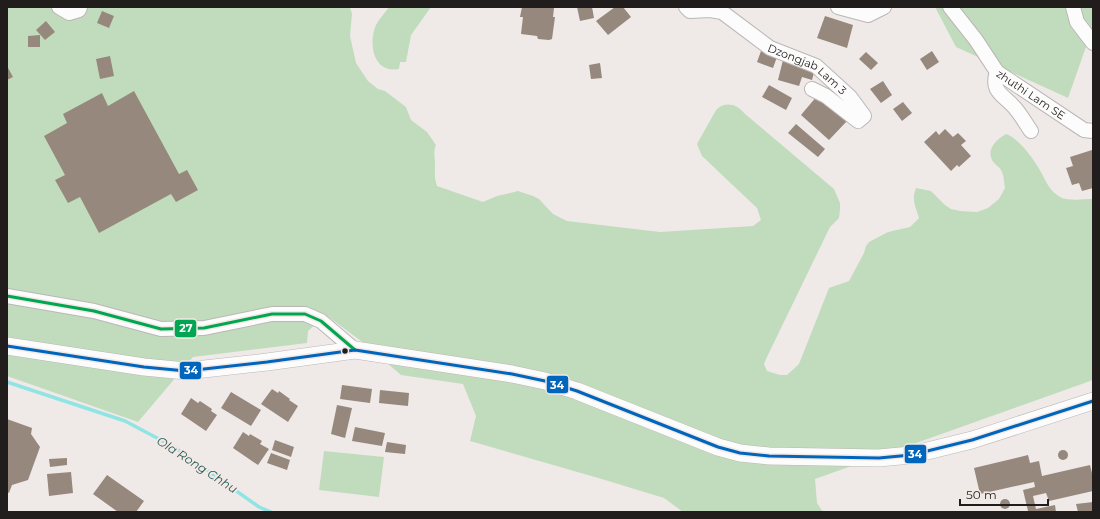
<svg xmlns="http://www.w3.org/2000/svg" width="1100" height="519" font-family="Montserrat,sans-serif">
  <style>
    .green { fill: #c1dcbd }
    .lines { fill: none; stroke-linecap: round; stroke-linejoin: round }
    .stream { stroke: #91e4e4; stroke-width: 3.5 }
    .building { fill: #96887d }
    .minor-casing { stroke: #bbb7b6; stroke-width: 16 }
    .major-casing { stroke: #bbb7b6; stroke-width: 18 }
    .minor { stroke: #fdfcfc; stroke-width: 14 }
    .major { stroke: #fdfcfc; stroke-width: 17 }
    .bus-1-casing { stroke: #f2e9e5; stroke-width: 6 }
    .bus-2-casing { stroke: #f2e9e5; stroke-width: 6 }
    .bus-1 { stroke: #00a651; stroke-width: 3 }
    .bus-2 { stroke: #0065bd; stroke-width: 3 }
    .bus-dot { fill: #201d1c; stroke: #f2e9e5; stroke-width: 1.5 }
    .labels { text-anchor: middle; stroke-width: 4; stroke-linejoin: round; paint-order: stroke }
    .street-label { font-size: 11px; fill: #201d1c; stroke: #f2e9e5 }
    .water-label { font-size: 12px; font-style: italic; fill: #25595a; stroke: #f2e9e5 }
    .line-badge { stroke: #f2e9e5; stroke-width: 1.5 }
    .badge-label { font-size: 11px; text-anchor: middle; font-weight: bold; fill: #fff }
  </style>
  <rect width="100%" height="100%" fill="#efeae8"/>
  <g class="green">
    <path d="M7,7h343l2,7 -2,22 6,27 12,18 10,8 7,2 21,16 5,13 16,12 9,13c-3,7 -1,12 -1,19 0,9 -1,12 2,22l46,16 14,-6 21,-5 15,5 6,3 14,15 14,7 93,11 93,-6 8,-6 -4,-12 -55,-52 -5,-12 19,-34c9,-9 21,-6 28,3l90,76 6,14v7l-1,8 -9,9 -64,132 -2,5 3,7 13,4h7l12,-11 30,-76 20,-7 15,-28 2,-7 3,-4 19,-10 22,-5 9,-9c-3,-11 -8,-18 -3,-30l15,3 14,14 6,4 9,2 17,1 11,-4 11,-9 6,-11c-1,-5 -1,-12 -3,-16 -2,-5 -8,-8 -10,-12 -6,-11 6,-22 14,-26 14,5 28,26 35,38 5,10 10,21 21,26 9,3 22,1 31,1v181l-278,99 2,24 6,9h-140l-19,-14 -59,-18 -135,-39 6,-25 -13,-32 -62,-9 -36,-31 -39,-29 -18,16 -1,12 -114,14 -55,65 -131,-46z"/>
    <path d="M389,7h42l-20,28 -5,27h-6l-1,7c-26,5 -31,-26 -23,-44 3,-6 9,-12 13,-18z"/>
    <path d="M935,7h158v20l-25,71 -112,-51z"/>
    <path d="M324,451l60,6 -5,40 -60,-7z"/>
  </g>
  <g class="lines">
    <path class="stream" d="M7,382l118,39 49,26 85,60 12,5"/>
  </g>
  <g class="building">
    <path d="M522,7l32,1 -1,9h2l-3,22 -3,1 -11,-1 -1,-3 -16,-2 2,-17h-3z"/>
    <path d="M577,7h15l2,11 -14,3z"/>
    <path d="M615,7h8l8,10 -23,18 -12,-14z"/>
    <path d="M102,11l12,5 -5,12 -12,-5z"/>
    <path d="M825,16l28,9 -6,23 -30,-10z"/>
    <path d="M46,21l9,11 -10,8 -9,-10z"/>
    <path d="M40,35v12h-12v-11z"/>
    <path d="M761,51l16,6 -4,11 -16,-6z"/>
    <path d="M932,51l7,11 -12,8 -7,-11z"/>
    <path d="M866,52l12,11 -7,7 -12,-11z"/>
    <path d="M110,56l4,20 -14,3 -4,-20z"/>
    <path d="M783,60l32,9 -3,11 -10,-3 -3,9 -21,-6z"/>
    <path d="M600,63l2,15 -11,1 -2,-14z"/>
    <path d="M7,66l6,11 -6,3z"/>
    <path d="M883,81l9,14 -11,8 -11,-14z"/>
    <path d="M769,85l23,13 -6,12 -24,-13z"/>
    <path d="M134,91l45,83 8,-4 11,20 -22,12 -5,-8 -72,39 -19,-36 -12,6 -13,-23 10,-5 -21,-39 23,-13 -4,-9 39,-21 6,13z"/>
    <path d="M817,96l30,25 -18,19 -28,-25z"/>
    <path d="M903,102l9,11 -10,8 -9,-12z"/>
    <path d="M796,124l29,25 -7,8 -30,-24z"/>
    <path d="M945,129l8,8 5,-4 8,8 -5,4 10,11 -12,11 -2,-2 -6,6 -27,-29 12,-11 3,4z"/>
    <path d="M1092,150l1,5v33l-11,3 -3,-8 -7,2 -6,-17 7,-2 -3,-9z"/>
    <path d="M342,385l30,4 -2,14 -30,-4z"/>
    <path d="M272,389l6,4 1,-2 11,8 -1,1 9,6 -10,16 -27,-18z"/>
    <path d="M380,390l29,3 -1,13 -29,-3z"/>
    <path d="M231,392l30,18 -10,16 -30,-18z"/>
    <path d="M191,398l7,5 2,-2 12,8 -1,2 6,4 -11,16 -25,-17z"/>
    <path d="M337,405l15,3 -7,30 -14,-4z"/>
    <path d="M7,419l25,9 -1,6 9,13 -12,33 -16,5 -3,8 -2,-1z"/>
    <path d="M355,427l30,6 -3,13 -30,-5z"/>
    <path d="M243,432l6,4 1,-2 12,7 -2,3 9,5 -11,16 -25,-17z"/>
    <path d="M275,440l19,7 -3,10 -19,-7z"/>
    <path d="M387,442l19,3 -1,9 -20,-2z"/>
    <circle cx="1063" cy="455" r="5"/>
    <path d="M271,453l19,7 -3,10 -20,-7z"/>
    <path d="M1028,455l2,8 9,-2 3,15 48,-11 2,8 1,-1v19l-44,10 -3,-8 -13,3 3,13 19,-4 1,7h-31l3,-1 -5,-21 12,-3 -1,-5 -54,12 -6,-26z"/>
    <path d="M67,458v7l-17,2 -1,-8z"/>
    <path d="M71,472l2,21 -24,3 -2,-22z"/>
    <path d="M107,475l37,26 -8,11h-18l-25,-18z"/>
    <circle cx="1005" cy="504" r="5"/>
    <path d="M1093,502v10h-15l-2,-8z"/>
  </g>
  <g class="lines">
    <defs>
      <g id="minor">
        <path d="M59,7l10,6 10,-3 1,-3"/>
        <path id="s1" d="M686,7l4,4 20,-1 12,2 48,36 46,18 34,31 14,19 -6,5 -32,-25 -14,-7"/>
        <path d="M838,7l30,8 16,-8"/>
        <path id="s2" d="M950,7l26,33 21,32 87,58 9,1"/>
        <path d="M1073,7l4,15 16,21"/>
        <path d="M997,72c-7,20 7,23 18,36 6,7 11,16 16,23"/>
        <path d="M7,296l87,15 67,18 43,-1 68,-14h33l16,7 34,29"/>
      </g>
      <path id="major" d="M7,346l137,21 42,4 81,-9 88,-12 157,24 33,7 32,10 141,56 22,6 29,3 110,2 32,-3 61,-15 121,-39"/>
    </defs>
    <use href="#minor" class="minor-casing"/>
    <use href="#major" class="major-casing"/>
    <use href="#minor" class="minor"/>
    <use href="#major" class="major"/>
    <defs>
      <path id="bus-1" d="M7,296l87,15 67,18 43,-1 68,-14h33l16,7 34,29"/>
      <path id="bus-2" d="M7,346l137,21 42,4 81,-9 88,-12 157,24 33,7 32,10 141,56 22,6 29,3 110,2 32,-3 61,-15 121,-39"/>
    </defs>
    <use href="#bus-1" class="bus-1-casing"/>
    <use href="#bus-2" class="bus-2-casing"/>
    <use href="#bus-1" class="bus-1"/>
    <use href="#bus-2" class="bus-2"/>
  </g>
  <circle class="bus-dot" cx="345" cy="351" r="3.5"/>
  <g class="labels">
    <g class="street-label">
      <text dy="4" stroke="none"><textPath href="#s1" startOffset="141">Dzongjab Lam 3</textPath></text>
      <text dy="4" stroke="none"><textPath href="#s2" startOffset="121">zhuthi Lam SE</textPath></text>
    </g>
    <g class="water-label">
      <text transform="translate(197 465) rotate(33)" y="4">Ola Rong Chhu</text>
    </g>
  </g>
  <g class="line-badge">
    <rect x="174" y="319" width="23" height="19" rx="4" fill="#00a651"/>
    <rect x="179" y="361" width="23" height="19" rx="4" fill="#0065bd"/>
    <rect x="546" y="375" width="23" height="19" rx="4" fill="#0065bd"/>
    <rect x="904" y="444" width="23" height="20" rx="4" fill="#0065bd"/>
  </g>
  <g class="badge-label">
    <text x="186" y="332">27</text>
    <text x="191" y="374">34</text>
    <text x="557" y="389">34</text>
    <text x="915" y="458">34</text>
  </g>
  <rect width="1100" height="519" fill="none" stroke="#201d1c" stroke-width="16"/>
  <path d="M960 499v6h88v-6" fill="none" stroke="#201d1c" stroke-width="2"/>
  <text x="966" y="499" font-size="12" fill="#201d1c" stroke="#f2e9e5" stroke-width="3" paint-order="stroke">50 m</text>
</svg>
